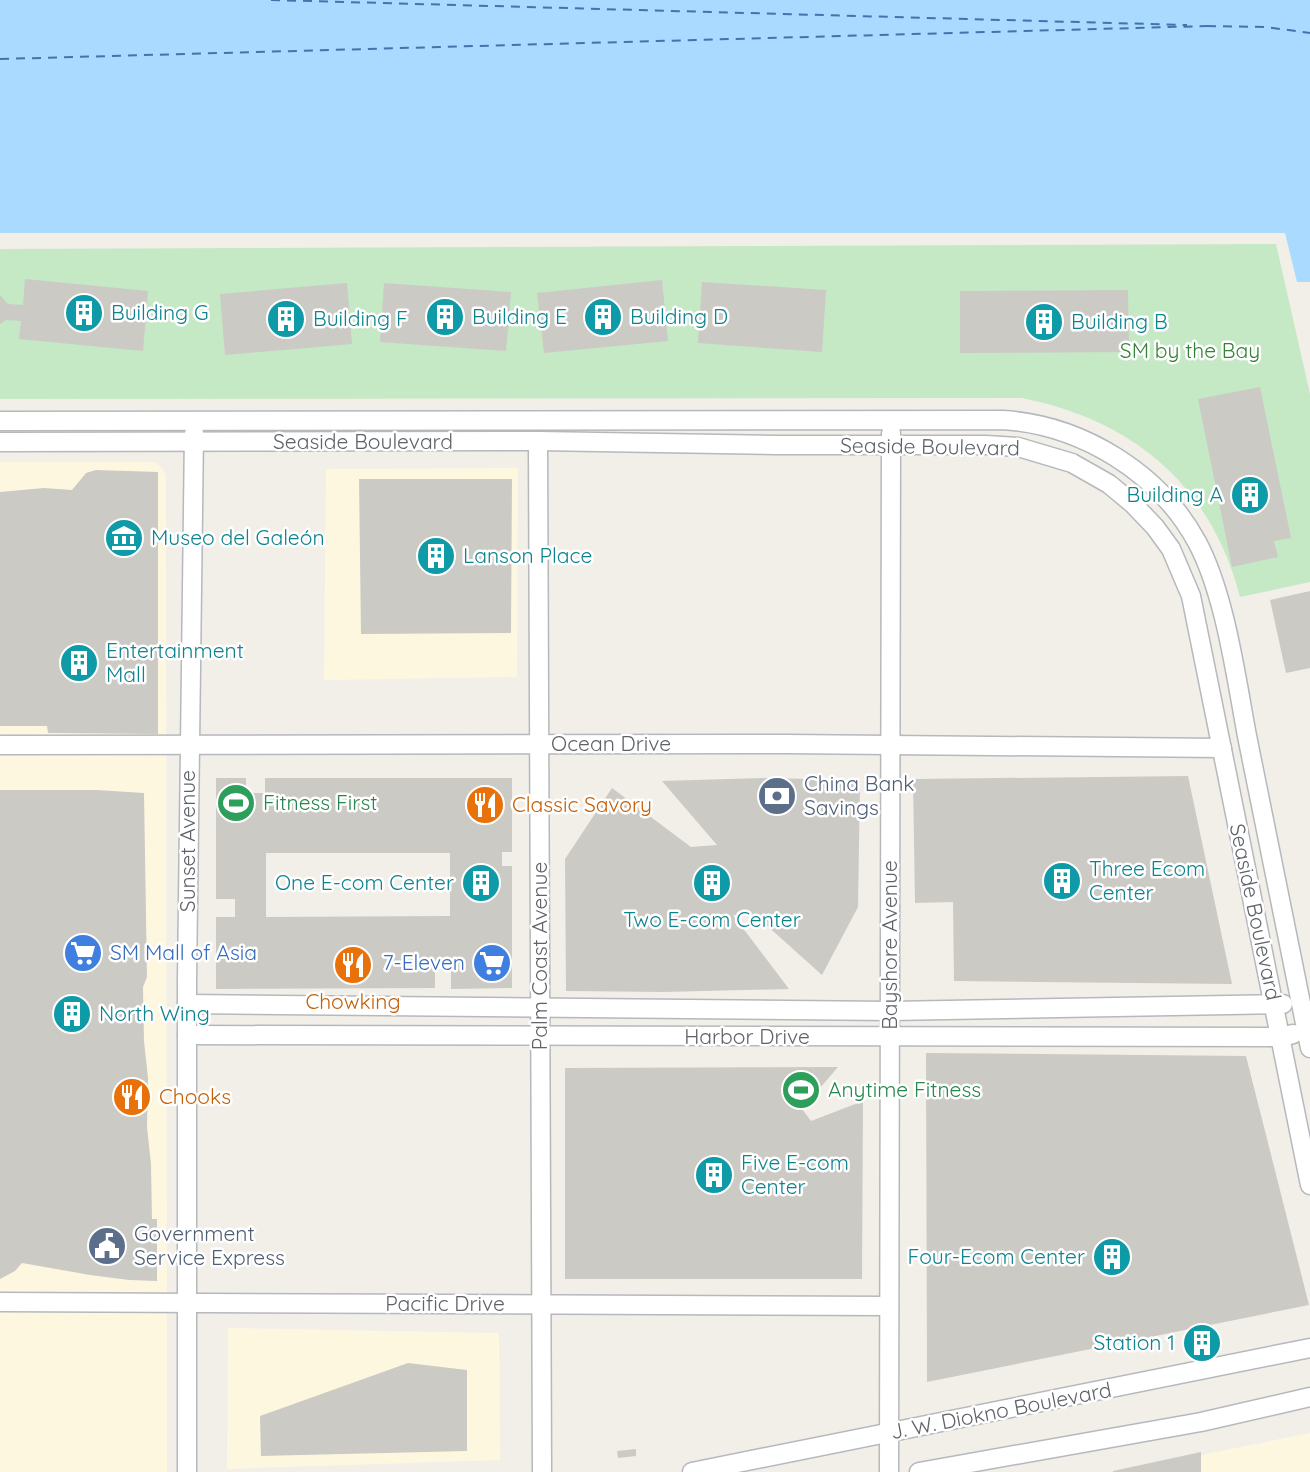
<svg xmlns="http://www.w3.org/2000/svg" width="1310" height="1472" font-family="Quicksand,sans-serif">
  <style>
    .commercial { fill: #fef7e0 }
    .green { fill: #c5e8c5 }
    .water { fill: #aadaff }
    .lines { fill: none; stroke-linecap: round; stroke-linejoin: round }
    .ferry { stroke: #4174aa; stroke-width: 2; stroke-dasharray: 9 7; stroke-linecap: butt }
    .building { fill: #cccac5; fill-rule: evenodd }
    .minor-casing { stroke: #b5b8bc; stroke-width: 21 }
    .minor { stroke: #fff; stroke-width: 18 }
    .labels { text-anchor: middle; stroke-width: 5; stroke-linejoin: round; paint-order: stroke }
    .culture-label { font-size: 21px; fill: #0d838f; stroke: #fff; text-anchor: start }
    .park-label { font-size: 21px; fill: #348238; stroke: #fff }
    .street-label { font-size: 21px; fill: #5f6368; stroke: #fff }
    .service-label { font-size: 21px; fill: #4e5e75; stroke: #fff; text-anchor: start }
    .leisure-label { font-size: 21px; fill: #27864d; stroke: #fff; text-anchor: start }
    .food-label { font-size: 21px; fill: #c56008; stroke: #fff; text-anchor: start }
    .shop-label { font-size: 21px; fill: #366cbe; stroke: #fff; text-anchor: start }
  </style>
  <rect width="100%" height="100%" fill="#f1efe8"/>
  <g class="commercial">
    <path d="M0,462h154l7,5 5,8 1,997h-167z"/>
    <path d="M518,468l-1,209 -193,3 2,-211z"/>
    <path d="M228,1328l271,5 1,127 -273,9z"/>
    <path d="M1310,1433v39h-194z"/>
  </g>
  <path class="green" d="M1276,244l34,150v188l-70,15c-29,-112 -107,-177 -218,-199l-1022,1v-150z"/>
  <path class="water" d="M0,0h1310v282h-13l-12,-49h-1285z"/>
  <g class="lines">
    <g class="ferry">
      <path d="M271,0l916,25"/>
      <path d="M1207,26l59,1 44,6"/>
      <path d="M0,59l1208,-33"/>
    </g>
  </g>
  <g class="building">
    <path d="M25,279l123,12 -5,60 -124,-12 2,-18 -15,-1 -6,4v-29l8,9 15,1z"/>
    <path d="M662,280l6,61 -124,12 -7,-60z"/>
    <path d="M702,282l124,8 -4,62 -124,-9z"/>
    <path d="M347,283l5,61 -127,11 -5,-61z"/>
    <path d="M384,283l127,9 -5,59 -126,-9z"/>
    <path d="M1128,290l1,62 -169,1v-62z"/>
    <path d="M1260,387l31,151 -17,3 4,16 -46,10 -34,-168z"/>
    <path d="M96,470l62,2v262l-110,-1 -1,-7h-47v-234l44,-4 28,2 14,-17z"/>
    <path d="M359,479h153l-1,154 -150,1z"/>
    <path d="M1310,591v77l-24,5 -16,-73z"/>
    <path d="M1188,776l44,208 -278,-3 -1,-79 -38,1 -2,-124z"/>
    <path d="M216,778h30v15h19v-15h247v74h-10v14h10v122l-61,1v-24h-16v23l-219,1v-72h19v-18h-19zM266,853h184v63l-184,1z"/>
    <path d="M762,778l98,2 -2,127 -36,68 -66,-59 -23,-1 56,74 -125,3 -98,-1 -1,-132 47,-71 79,59 26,-2 -55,-64z"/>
    <path d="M0,790h97l47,3 3,184 -4,10 1,54 4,37 -1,49 4,37 1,55h5v62l-28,-1 -39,-5 -68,-12 -7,8 -15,8z"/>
    <path d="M926,1053l320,3 63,249 -382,77z"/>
    <path d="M838,1067l-36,42 9,12 52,-20 -1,178h-297v-211z"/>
    <path d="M1210,1338l1,7 -17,3 -1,-6z"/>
    <path d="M408,1363l59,7v81l-206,5 -1,-40z"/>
    <path d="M636,1449v7l-18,2 -1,-7z"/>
    <path d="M1201,1452v20h-88v-1z"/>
  </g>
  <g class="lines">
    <defs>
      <g id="minor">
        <path d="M0,421l1003,-1c78,5 156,52 194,122 28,52 39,135 50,194 21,104 42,208 63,312"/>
        <path d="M538,441l4,1031"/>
        <path d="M0,442l538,-1 238,4h210l32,2 54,16 37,21 24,20 22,23 16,22 20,47 119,589"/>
        <path d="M0,745l786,-1 436,4"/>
        <path d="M187,1004l703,7 393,-7"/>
        <path d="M187,1035l1094,2 12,-3"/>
        <path d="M0,1302l889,4"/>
        <path d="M187,1472v-493l7,-546"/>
        <path d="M692,1472l618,-124"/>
        <path d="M889,1472l2,-1039"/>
        <path d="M919,1472l282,-50 109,-25"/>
      </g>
    </defs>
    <use href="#minor" class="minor-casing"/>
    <use href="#minor" class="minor"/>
  </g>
  <defs>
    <symbol id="building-disc" viewBox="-11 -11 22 22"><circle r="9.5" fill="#0f9aa8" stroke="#fff"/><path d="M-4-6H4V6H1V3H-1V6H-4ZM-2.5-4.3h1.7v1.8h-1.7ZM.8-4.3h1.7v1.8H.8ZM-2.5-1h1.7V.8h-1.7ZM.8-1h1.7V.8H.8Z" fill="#fff"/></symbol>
    <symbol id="museum-disc" viewBox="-11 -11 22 22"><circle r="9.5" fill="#0f9aa8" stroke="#fff"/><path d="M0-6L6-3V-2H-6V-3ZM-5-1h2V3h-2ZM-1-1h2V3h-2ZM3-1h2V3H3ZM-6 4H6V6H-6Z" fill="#fff"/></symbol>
    <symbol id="bank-disc" viewBox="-11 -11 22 22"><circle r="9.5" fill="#5c6f8a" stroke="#fff"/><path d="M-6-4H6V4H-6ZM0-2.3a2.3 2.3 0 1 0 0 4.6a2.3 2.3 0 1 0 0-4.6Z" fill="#fff"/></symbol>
    <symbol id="stadium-disc" viewBox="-11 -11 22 22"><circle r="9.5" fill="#2e9e5b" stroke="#fff"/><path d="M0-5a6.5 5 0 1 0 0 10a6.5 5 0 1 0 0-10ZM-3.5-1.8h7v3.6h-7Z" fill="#fff"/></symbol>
    <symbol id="restaurant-disc" viewBox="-11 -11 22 22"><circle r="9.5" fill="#e8710a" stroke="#fff"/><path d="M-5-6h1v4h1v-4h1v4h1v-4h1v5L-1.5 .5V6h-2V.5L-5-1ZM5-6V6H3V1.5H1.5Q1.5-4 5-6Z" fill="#fff"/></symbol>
    <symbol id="supermarket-disc" viewBox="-11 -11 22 22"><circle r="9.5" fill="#3f7fe0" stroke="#fff"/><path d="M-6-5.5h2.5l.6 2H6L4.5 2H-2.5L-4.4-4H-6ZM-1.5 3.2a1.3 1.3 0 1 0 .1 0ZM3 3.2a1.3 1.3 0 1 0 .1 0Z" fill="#fff"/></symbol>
    <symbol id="civic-disc" viewBox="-11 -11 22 22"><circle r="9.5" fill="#5c6f8a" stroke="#fff"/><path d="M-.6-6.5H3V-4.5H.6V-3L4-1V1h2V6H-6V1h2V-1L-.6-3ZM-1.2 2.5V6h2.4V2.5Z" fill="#fff"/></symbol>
  </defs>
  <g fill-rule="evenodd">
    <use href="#building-disc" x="62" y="291" width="44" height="44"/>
    <use href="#building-disc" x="423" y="295" width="44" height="44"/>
    <use href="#building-disc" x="581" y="295" width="44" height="44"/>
    <use href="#building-disc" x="264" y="297" width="44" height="44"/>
    <use href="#building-disc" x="1022" y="300" width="44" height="44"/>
    <use href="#building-disc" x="1228" y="473" width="44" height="44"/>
    <use href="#museum-disc" x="102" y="516" width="44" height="44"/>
    <use href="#building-disc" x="414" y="534" width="44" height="44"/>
    <use href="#building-disc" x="57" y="641" width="44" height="44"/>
    <use href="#bank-disc" x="755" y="774" width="44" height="44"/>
    <use href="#stadium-disc" x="214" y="781" width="44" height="44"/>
    <use href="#restaurant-disc" x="463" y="783" width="44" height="44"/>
    <use href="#building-disc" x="1040" y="859" width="44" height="44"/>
    <use href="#building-disc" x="459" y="861" width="44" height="44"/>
    <use href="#building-disc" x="690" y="861" width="44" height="44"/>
    <use href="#supermarket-disc" x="61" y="931" width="44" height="44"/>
    <use href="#supermarket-disc" x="470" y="941" width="44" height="44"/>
    <use href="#restaurant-disc" x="331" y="943" width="44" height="44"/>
    <use href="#building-disc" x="50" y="992" width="44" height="44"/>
    <use href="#stadium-disc" x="779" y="1068" width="44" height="44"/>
    <use href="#restaurant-disc" x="110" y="1075" width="44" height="44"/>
    <use href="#building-disc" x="692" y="1153" width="44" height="44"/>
    <use href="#civic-disc" x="85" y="1224" width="44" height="44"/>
    <use href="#building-disc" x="1090" y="1235" width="44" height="44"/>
    <use href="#building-disc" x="1180" y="1321" width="44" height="44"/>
  </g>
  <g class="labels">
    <g class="culture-label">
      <text x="111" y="320">Building G</text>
      <text x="472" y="324">Building E</text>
      <text x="630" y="324">Building D</text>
      <text x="313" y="326">Building F</text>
      <text x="1071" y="329">Building B</text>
      <text x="1223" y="502" text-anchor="end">Building A</text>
      <text x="151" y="545">Museo del Galeón</text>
      <text x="463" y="563">Lanson Place</text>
      <text x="106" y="658">Entertainment<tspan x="106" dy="24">Mall</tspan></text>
      <text x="1089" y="876">Three Ecom<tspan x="1089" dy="24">Center</tspan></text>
      <text x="454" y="890" text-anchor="end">One E-com Center</text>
      <text x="712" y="927" text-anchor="middle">Two E-com Center</text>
      <text x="99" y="1021">North Wing</text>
      <text x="741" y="1170">Five E-com<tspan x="741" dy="24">Center</tspan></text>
      <text x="1085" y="1264" text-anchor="end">Four-Ecom Center</text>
      <text x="1175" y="1350" text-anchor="end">Station 1</text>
    </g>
    <g class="park-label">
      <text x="1190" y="358">SM by the Bay</text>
    </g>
    <g class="street-label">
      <text x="363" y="449">Seaside Boulevard</text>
      <text transform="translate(930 447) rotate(1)" y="7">Seaside Boulevard</text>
      <text x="611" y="751">Ocean Drive</text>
      <text transform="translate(188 841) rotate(-90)" y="7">Sunset Avenue</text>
      <text transform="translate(1255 912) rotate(78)" y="7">Seaside Boulevard</text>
      <text transform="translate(890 945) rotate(-90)" y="7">Bayshore Avenue</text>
      <text transform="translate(540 956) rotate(-90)" y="7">Palm Coast Avenue</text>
      <text x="747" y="1044">Harbor Drive</text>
      <text x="445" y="1311">Pacific Drive</text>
      <text transform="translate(1001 1411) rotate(-11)" y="7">J. W. Diokno Boulevard</text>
    </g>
    <g class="service-label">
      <text x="804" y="791">China Bank<tspan x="804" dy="24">Savings</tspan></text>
      <text x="134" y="1241">Government<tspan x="134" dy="24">Service Express</tspan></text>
    </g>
    <g class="leisure-label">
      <text x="263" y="810">Fitness First</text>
      <text x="828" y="1097">Anytime Fitness</text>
    </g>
    <g class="food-label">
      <text x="512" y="812">Classic Savory</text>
      <text x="353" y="1009" text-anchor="middle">Chowking</text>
      <text x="159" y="1104">Chooks</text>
    </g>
    <g class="shop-label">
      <text x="110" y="960">SM Mall of Asia</text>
      <text x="465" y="970" text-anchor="end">7-Eleven</text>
    </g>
  </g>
</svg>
